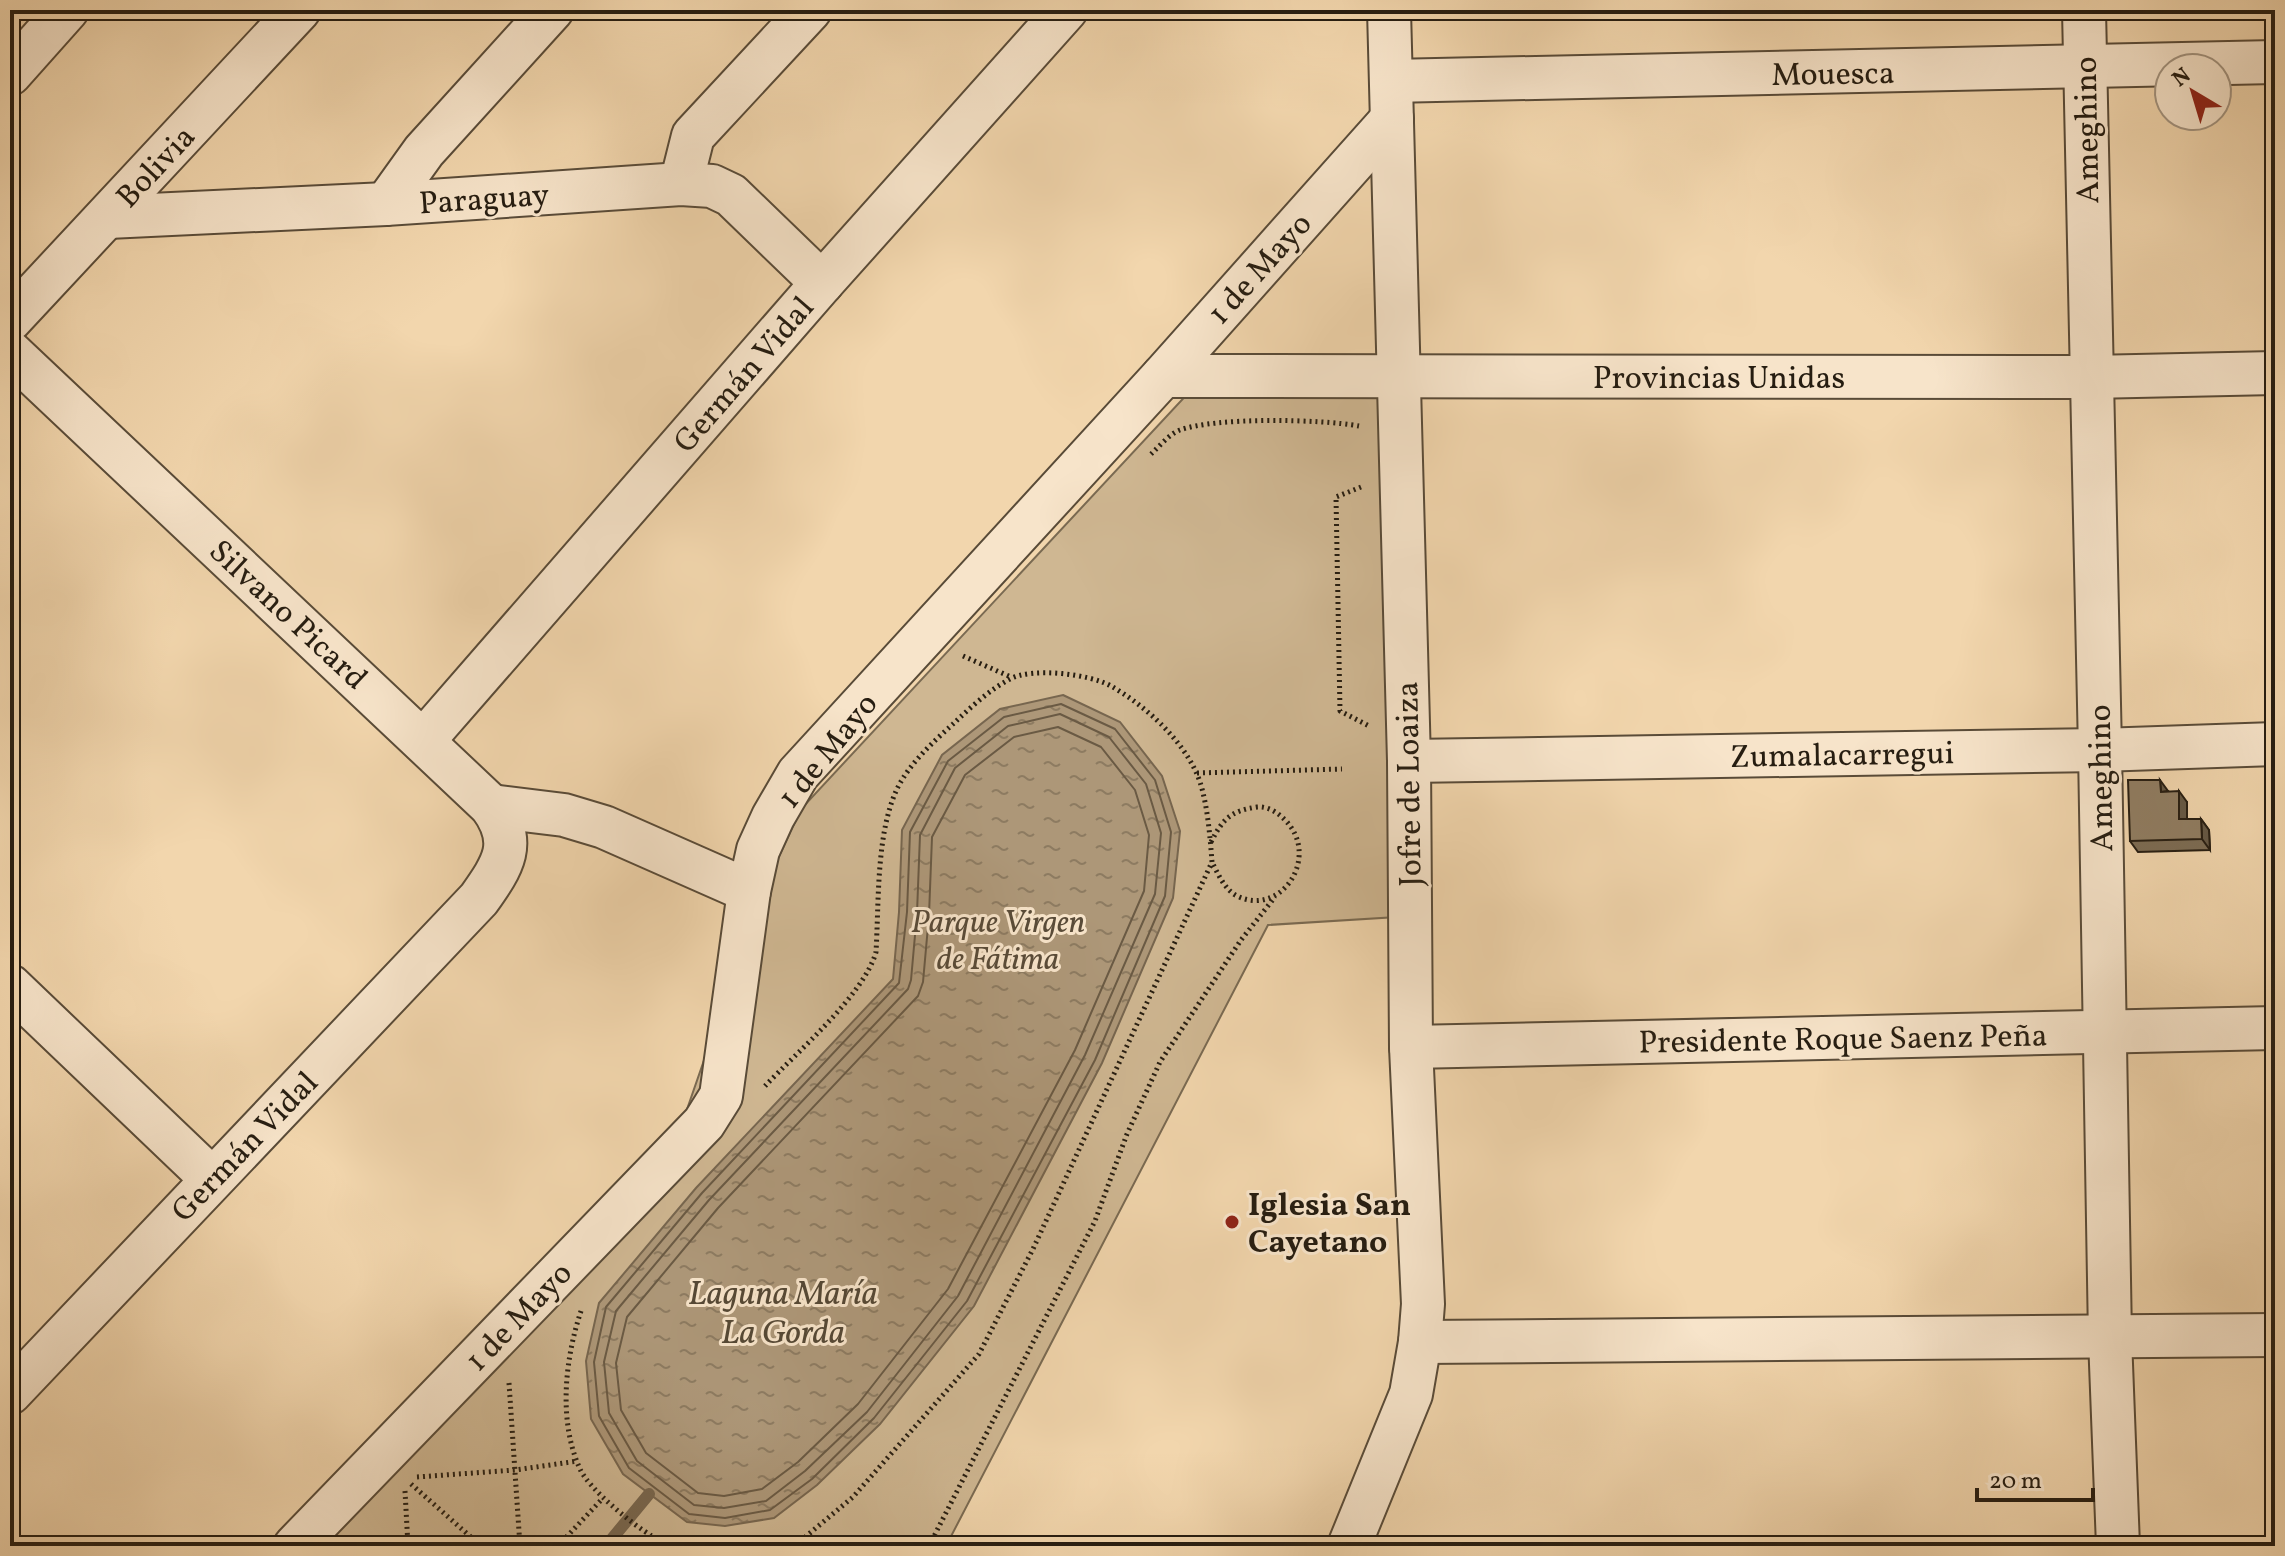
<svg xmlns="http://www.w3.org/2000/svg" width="2285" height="1556" font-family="Vollkorn,serif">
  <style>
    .green { fill: #cfb792; stroke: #7a6a52; stroke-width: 2 }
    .water { fill: url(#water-ripples); stroke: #77664f; stroke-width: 2 }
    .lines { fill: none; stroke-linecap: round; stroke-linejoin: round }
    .shore { stroke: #6a5a44; stroke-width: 2 }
    .stream { stroke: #77664f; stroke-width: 12 }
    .minor-casing { stroke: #594b38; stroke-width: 46 }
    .path { stroke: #261d11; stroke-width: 5; stroke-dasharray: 2 4; stroke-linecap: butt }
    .minor { stroke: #f7e4ca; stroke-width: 42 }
    .wall { fill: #7c6c54; stroke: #261d11; stroke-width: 2 }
    .shaded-wall { fill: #655845; stroke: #261d11; stroke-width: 2 }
    .building { fill: #907d62; stroke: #261d11; stroke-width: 2 }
    .poi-dot { fill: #8f2418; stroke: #f7e4ca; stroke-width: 3 }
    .labels { text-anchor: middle; stroke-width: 6; stroke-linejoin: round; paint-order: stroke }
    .street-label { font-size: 32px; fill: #261d11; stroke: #f7e4ca }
    .park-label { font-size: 32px; font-style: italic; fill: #594b38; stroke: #f7e4ca }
    .poi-label { font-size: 32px; font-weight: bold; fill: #261d11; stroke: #f7e4ca; text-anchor: start }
    .water-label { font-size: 34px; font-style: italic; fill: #554835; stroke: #f7e4ca }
  </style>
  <defs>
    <pattern id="water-ripples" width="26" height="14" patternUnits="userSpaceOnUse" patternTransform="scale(2)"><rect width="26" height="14" fill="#ad9778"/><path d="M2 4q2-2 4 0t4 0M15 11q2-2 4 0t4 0" fill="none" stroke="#8d7b61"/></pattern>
  </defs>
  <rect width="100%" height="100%" fill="#f2d6ad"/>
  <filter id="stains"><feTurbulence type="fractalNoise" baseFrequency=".0025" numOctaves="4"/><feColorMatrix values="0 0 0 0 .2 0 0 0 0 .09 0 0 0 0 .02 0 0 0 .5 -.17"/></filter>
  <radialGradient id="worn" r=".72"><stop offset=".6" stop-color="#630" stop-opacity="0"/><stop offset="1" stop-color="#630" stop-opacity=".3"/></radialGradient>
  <path class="green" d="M1192,389l191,6 14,522 -129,8 -322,621h-639l360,-379 95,-274 39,-84z"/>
  <path class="water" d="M1063,695l57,27 42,54 18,55 -7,67 -71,165 -128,243 -94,118 -63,61 -43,33 -49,8 -38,-4 -64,-48 -32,-55 -5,-58 13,-58 97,-115 197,-209 6,-67 3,-82 40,-75 58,-46z"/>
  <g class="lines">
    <g class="shore">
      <path d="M1061,704l54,25 40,51 16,52 -6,64 -70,164 -128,241 -93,117 -62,61 -42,31 -45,8 -36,-4 -60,-46 -30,-52 -5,-54 12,-55 96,-114 197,-210 8,-71 3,-80 38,-71 56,-44z"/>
      <path d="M1060,714l49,23 37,47 15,49 -6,61 -70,161 -127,241 -91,116 -62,59 -39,30 -42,7 -30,-3 -57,-44 -28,-48 -5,-51 12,-51 93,-111 199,-211 3,-9 6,-67 3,-78 35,-67 53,-42z"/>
      <path d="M1058,727l43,20 34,43 14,45 -5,56 -69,159 -127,239 -90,115 -60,58 -36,27 -38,7 -26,-3 -52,-40 -25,-43 -5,-47 11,-46 91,-109 200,-212 5,-14 6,-67 3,-78 33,-62 49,-38z"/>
    </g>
    <path class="stream" d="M606,1546l43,-52"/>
    <defs>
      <g id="minor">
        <path d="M2084,10l16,740 10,588 8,208"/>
        <path d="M10,74l57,-64"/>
        <path d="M1391,81l884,-19"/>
        <path d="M681,184l12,-48 117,-126"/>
        <path d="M386,204l38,-53 128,-141"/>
        <path d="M108,217l278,-13 295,-20 31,2 19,9 91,88"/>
        <path d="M10,320l289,-310"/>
        <path d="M10,352l481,454c27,37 12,59 -12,93l-469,494"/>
        <path d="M1163,376l927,1 185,-4"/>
        <path d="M423,741l399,-458 244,-273"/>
        <path d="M1409,761l691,-11 175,-6"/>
        <path d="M491,806l73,9 40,12 145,64"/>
        <path d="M10,986l202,193"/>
        <path d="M1411,1047l864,-19"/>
        <path d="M1420,1342l855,-7"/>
        <path d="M295,1546l409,-423 17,-27 28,-205 9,-41 15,-33 25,-43 365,-398 229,-257"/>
        <path d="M1349,1546l62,-152 9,-52 3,-38 -12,-257 -2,-286 -20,-751"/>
      </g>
    </defs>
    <use href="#minor" class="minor-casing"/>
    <g class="path">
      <path d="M1151,454c9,-8 18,-20 29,-24 36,-13 140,-11 179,-4"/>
      <path d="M1361,487l-25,10 4,214 29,15"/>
      <path d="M963,656l48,21"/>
      <path d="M1197,773l145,-4"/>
      <path d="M1211,842c12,-23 19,-31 46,-35 10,-1 20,5 27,12 38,36 -2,99 -47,77 -12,-6 -19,-22 -25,-34"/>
      <path d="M765,1086c32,-34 99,-91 111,-134 3,-50 0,-118 21,-163 12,-25 36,-47 56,-65 17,-16 36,-34 57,-45 22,-12 80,-5 101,7 33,19 69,51 85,86 11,23 14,64 16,90l-179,387 -54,105 -126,143 -49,41 -16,8"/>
      <path d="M581,1311c-16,48 -23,110 -1,158 9,20 53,56 72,67 9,4 20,7 29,10"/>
      <path d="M509,1383l11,163"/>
      <path d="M417,1477l98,-7 63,-9"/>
      <path d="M411,1484l70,62"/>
      <path d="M405,1491l3,55"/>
      <path d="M558,1546l45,-48"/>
      <path d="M643,1546l9,-10"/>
      <path d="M929,1546l166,-325 32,-87 33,-72 81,-122 34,-43"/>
    </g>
    <use href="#minor" class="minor"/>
  </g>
  <path class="wall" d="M2168,791l19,11v17h14l8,11 1,20 -72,2 -8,-11z"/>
  <g class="shaded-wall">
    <path d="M2160,780l8,11 -7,1z"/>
    <path d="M2179,791l8,11v29l-8,-12z"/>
    <path d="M2201,819l8,11 1,20 -8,-11z"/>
  </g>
  <path class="building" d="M2128,780h32l1,12 18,-1v28h22l1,20 -72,2z"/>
  <circle class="poi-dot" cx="1232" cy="1222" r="8"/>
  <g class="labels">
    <g class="street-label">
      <text transform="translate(1833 73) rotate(-1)" y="11">Mouesca</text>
      <text transform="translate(2086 130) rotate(-91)" y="11">Ameghino</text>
      <text transform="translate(155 166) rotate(-47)" y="11">Bolivia</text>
      <text transform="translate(484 198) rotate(-4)" y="11">Paraguay</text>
      <text transform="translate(1259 268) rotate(-48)" y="11">1 de Mayo</text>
      <text transform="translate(743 374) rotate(-49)" y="11">Germán Vidal</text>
      <text x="1719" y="388">Provincias Unidas</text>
      <text transform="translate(289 614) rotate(43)" y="11">Silvano Picard</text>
      <text transform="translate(827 750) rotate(-51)" y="11">1 de Mayo</text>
      <text transform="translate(1842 754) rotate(-1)" y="11">Zumalacarregui</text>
      <text transform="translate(2100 778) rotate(-91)" y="11">Ameghino</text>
      <text transform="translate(1408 784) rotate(-91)" y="11">Jofre de Loaiza</text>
      <text transform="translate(1843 1038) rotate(-1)" y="11">Presidente Roque Saenz Peña</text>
      <text transform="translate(244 1146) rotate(-46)" y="11">Germán Vidal</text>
      <text transform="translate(518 1316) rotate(-46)" y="11">1 de Mayo</text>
    </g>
    <g class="park-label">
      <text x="998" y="932">Parque Virgen<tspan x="998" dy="37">de Fátima</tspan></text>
    </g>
    <g class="poi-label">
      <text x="1248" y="1215">Iglesia San<tspan x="1248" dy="37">Cayetano</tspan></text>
    </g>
    <g class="water-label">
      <text x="783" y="1304">Laguna María<tspan x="783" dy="39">La Gorda</tspan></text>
    </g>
  </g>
  <rect width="2285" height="1556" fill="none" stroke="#f2d6ad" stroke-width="40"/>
  <rect x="12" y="12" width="2261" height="1532" fill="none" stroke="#261d11" stroke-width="4"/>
  <rect x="20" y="20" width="2245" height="1516" fill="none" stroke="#261d11" stroke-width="2"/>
  <g transform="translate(2193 92) rotate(322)"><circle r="38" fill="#f7e4ca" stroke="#a39480" stroke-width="2"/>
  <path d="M0-6L14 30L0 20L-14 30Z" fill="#8f2418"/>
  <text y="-12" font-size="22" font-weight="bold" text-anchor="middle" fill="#261d11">N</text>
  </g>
  <path d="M1977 1488v12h116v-12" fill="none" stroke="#261d11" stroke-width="4"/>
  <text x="1989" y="1488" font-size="24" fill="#261d11" stroke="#f7e4ca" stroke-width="6" paint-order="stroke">20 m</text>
  <rect width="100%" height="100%" filter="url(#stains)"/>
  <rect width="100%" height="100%" fill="url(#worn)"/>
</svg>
